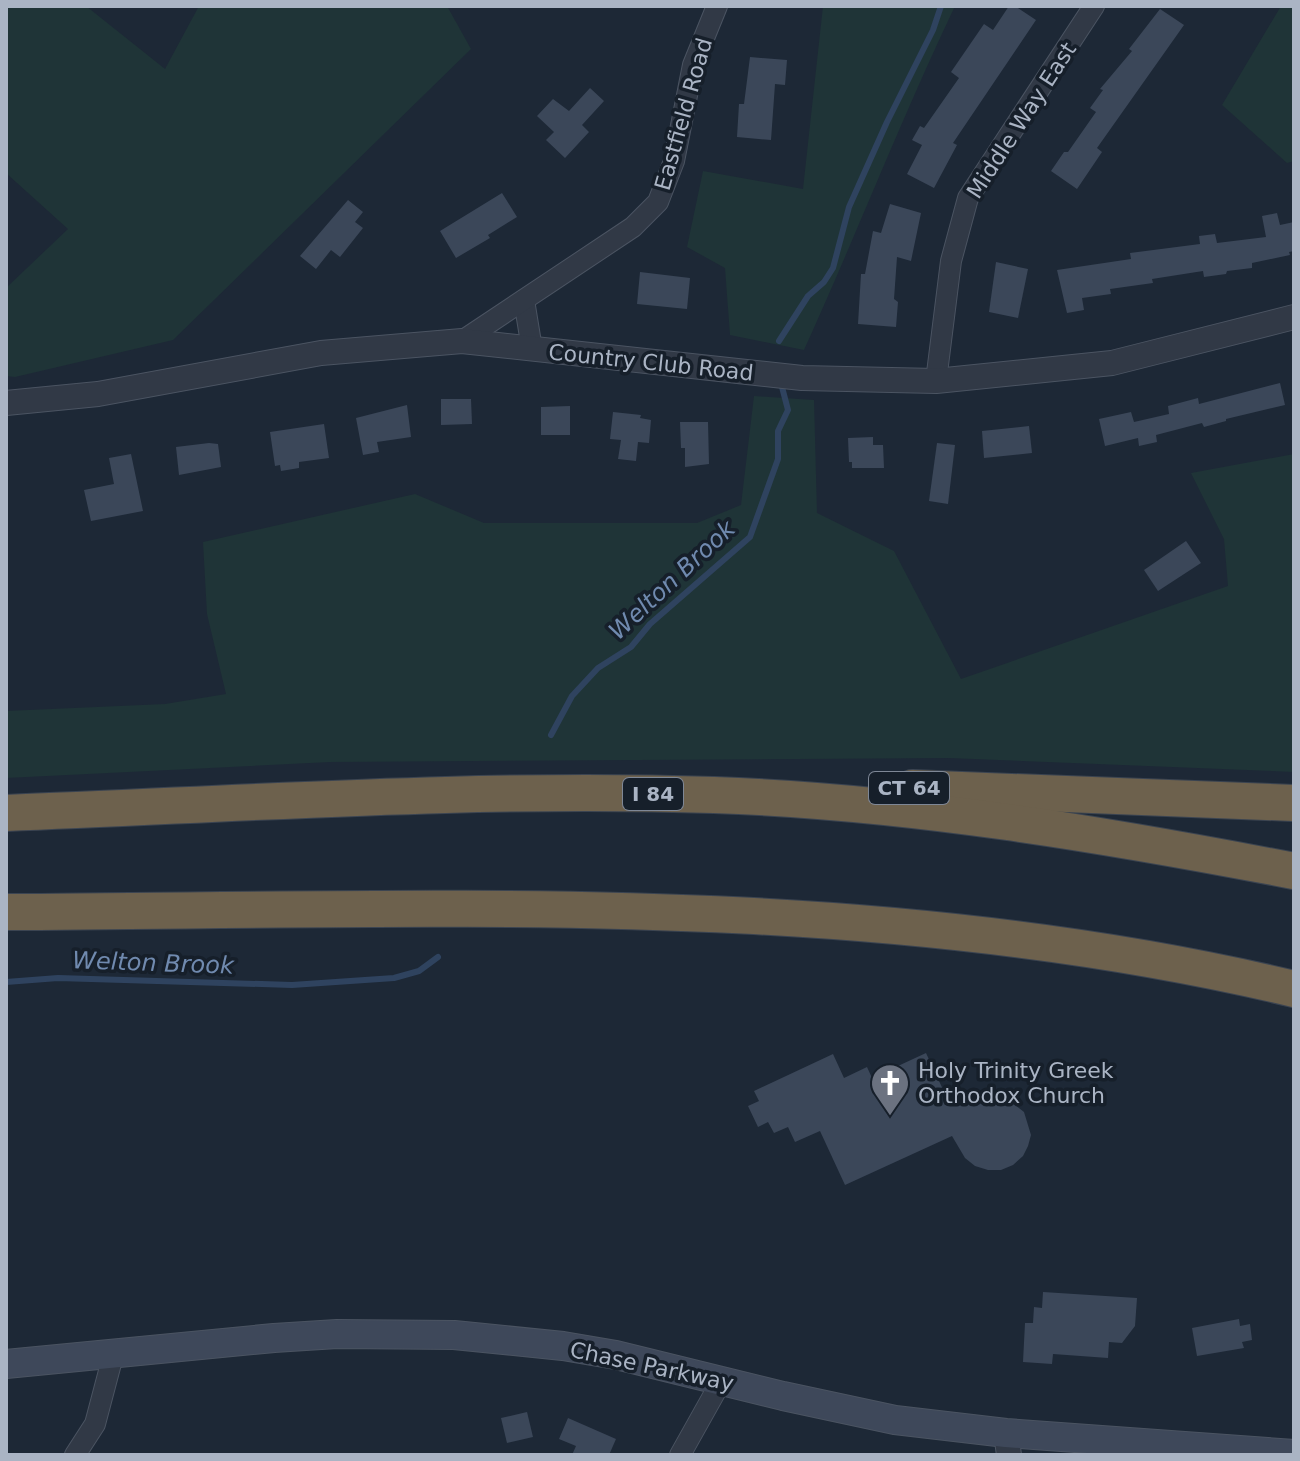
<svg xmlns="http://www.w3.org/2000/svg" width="1300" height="1461" font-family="'DejaVu Sans',sans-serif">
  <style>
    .green { fill: #1f3437 }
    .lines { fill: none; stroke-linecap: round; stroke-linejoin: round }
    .stream { stroke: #2f435f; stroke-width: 6 }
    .building { fill: #3b4759 }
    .minor-casing { stroke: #4b5462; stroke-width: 22 }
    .tertiary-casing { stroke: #4b5462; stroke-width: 26 }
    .secondary-casing { stroke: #4b5462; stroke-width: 30 }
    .motorway-casing { stroke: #3b4451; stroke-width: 38 }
    .minor { stroke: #313946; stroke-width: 20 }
    .tertiary { stroke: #313946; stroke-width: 24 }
    .secondary { stroke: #3e485a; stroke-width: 28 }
    .motorway { stroke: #6d614d; stroke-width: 36 }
    .labels { text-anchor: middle; stroke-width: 7; stroke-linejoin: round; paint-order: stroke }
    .shield { fill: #161f2a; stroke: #7e8796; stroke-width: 2 }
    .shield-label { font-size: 20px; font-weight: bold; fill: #aab4c4 }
    .street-label { font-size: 22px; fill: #aab4c4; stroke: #161f2a }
    .poi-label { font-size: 22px; fill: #aab4c4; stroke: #161f2a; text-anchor: start }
    .water-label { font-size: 24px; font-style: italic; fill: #708aaf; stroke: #161f2a }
  </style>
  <rect width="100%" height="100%" fill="#1d2836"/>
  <g class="green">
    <path d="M6,6h80l79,63 34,-63h248l24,43 -298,291 -158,37 -9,-1v-88l62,-59 -62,-56z"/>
    <path d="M823,6h132c-54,113 -99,230 -151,344l-74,-15 -5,-67 -38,-21 16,-76 100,18z"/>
    <path d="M1281,6h13v155l-7,2 -65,-58z"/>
    <path d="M754,396l60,4 3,113 77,38 67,128 267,-93 -4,-47 -33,-66 103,-19v318l-345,-14 -619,4 -324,16v-67l159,-7 61,-10 -19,-80 -4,-72 212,-48 69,29h213l44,-18z"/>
  </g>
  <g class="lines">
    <g class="stream">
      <path d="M779,341l29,-45 16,-14 9,-14 16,-61 38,-85 46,-92 8,-24"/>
      <path d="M551,735l21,-39 26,-28 33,-21 19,-23 100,-87 28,-78v-28l10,-21 -6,-23"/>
      <path d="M6,982l52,-4 234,7 102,-7 25,-7 19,-14"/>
    </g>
  </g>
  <g class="building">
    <path d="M1009,6h6l21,14 -83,123 4,2 -23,43 -27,-14 15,-29 -10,-5 8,-14 4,2 35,-50 -8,-6 33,-48 9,6z"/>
    <path d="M1160,9l24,16 -87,123 5,4 -25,37 -26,-18 13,-19h4l28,-40 -6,-4 13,-18 -3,-1 32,-38 -3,-2z"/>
    <path d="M750,57l37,3 -2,25 -10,-1 -4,56 -34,-3 2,-33h5z"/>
    <path d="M590,88l14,13 -22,24 7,7 -24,26 -19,-18 8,-8 -17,-16 16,-17 16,12z"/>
    <path d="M502,193l15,24 -29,18 2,3 -34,20 -16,-27z"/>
    <path d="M348,200l15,12 -8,10 8,6 -23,29 -9,-7 -15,19 -16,-13z"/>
    <path d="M890,204l31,9 -10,48 -14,-4 -3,42 4,3 -2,25 -38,-3 3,-50h4l8,-43 8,2z"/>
    <path d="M1277,213l3,12 14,-3v29l-5,1 1,3 -38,8v5l-25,3 -1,3 -22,3 -1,-6 -51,8 1,4 -43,6 1,5 -29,4 2,12 -17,3 -10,-43 74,-11 -1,-6 70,-9 -1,-8 16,-2 2,9 49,-6 -4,-21z"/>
    <path d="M996,262l32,7 -10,49 -29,-6z"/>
    <path d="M640,272l50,6 -3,31 -50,-5z"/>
    <path d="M1280,383l5,22 -59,14v2l-22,6 -2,-4 -46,12 1,7 -18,4 -1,-8 -33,8 -6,-27 32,-7 3,10 35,-8 -1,-8 30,-8 1,6z"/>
    <path d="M441,399h30l1,25 -31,1z"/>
    <path d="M407,405l4,32 -34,5 2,10 -16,3 -7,-37z"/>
    <path d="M570,406v29h-29v-28z"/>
    <path d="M613,412l28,3 -1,3 11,2 -2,23 -11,-1 -2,19 -18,-2 3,-19 -11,-1z"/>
    <path d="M680,422h28l1,42 -24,3v-19h-4z"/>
    <path d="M324,424l5,34 -30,4v6l-18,3 -1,-6 -5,1 -5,-34z"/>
    <path d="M1029,426l3,27 -48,5 -2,-27z"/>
    <path d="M873,437v8h10l1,23h-32v-6h-3l-1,-24z"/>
    <path d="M209,443l9,1 3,23 -42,8 -3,-28z"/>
    <path d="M937,443l18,2 -7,59 -19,-3z"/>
    <path d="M131,454l12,57 -52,10 -7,-31 30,-6 -5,-26z"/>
    <path d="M1186,541l15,22 -43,28 -14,-21z"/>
    <path d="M926,1053l20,43 23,7 14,-6 23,1 18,14 7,23 -3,11 -5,10 -10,9 -12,5h-13l-13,-4 -10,-8 -13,-22 -107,49 -25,-54 -25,11 -7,-15 -14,6 -6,-11 -10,5 -10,-21 11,-5 -5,-10 79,-37 11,24 23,-11 5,11z"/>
    <path d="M1043,1292l94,6 -2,28 -13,17 -13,-1 -1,16 -55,-4 -1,10 -29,-2 2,-39h8l1,-16 8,1z"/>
    <path d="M1239,1319l1,7 10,-2 2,16 -10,2 2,6 -47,8 -5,-28z"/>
    <path d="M527,1412l6,25 -26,6 -6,-25z"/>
    <path d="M568,1418l48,21 -7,16h-37l4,-9 -17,-7z"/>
  </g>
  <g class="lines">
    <defs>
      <g id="minor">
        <path d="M524,300l8,49"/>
        <path d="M462,341l171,-114 25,-25 16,-41 19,-96 24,-59"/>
        <path d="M936,381l15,-120 17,-63 126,-192"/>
        <path d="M75,1455l20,-31 19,-72"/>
        <path d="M680,1455l42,-75"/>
      </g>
      <g id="tertiary">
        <path d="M6,403l92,-9 223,-41 141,-12 340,37 134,3 176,-18 182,-46"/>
        <path d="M1006,1433l3,22"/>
      </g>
      <path id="secondary" d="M6,1364l268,-26 63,-4 117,1 109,11 53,9 167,41 112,24 111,13 288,21"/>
      <g id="motorway">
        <path d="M912,788l382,15"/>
        <path d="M6,813c235,-9 474,-26 708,-18 196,7 388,39 580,76"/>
        <path d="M6,912c430,-2 867,-24 1288,77"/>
      </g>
    </defs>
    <use href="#minor" class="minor-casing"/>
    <use href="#tertiary" class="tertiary-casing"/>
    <use href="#secondary" class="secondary-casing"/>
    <use href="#motorway" class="motorway-casing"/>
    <use href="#minor" class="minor"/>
    <use href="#tertiary" class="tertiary"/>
    <use href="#secondary" class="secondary"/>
    <use href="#motorway" class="motorway"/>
  </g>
  <defs>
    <symbol id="church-pin" viewBox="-11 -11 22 30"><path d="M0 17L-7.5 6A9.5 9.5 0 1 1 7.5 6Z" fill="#6b7280" stroke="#161f2a"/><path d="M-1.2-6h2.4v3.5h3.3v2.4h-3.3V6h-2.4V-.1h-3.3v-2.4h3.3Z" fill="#fff"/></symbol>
  </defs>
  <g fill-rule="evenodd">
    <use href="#church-pin" x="868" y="1061" width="44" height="60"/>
  </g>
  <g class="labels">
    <g class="shield">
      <rect x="869" y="772" width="80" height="32" rx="6"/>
      <rect x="623" y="778" width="60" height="32" rx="6"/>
    </g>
    <g class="shield-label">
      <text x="909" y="795">CT 64</text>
      <text x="653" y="801">I 84</text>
    </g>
    <g class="street-label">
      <text transform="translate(683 114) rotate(-74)" y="8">Eastfield Road</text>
      <text transform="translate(1021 120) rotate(-57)" y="8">Middle Way East</text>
      <text transform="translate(651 362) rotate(6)" y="8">Country Club Road</text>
      <text transform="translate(652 1366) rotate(12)" y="8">Chase Parkway</text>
    </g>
    <g class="poi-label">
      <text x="918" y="1078">Holy Trinity Greek<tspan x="918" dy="25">Orthodox Church</tspan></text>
    </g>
    <g class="water-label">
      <text transform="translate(672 580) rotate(-43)" y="8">Welton Brook</text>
      <text transform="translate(153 963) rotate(2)" y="8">Welton Brook</text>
    </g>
  </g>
  <rect width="1300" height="1461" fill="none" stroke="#aab4c4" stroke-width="16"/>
</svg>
